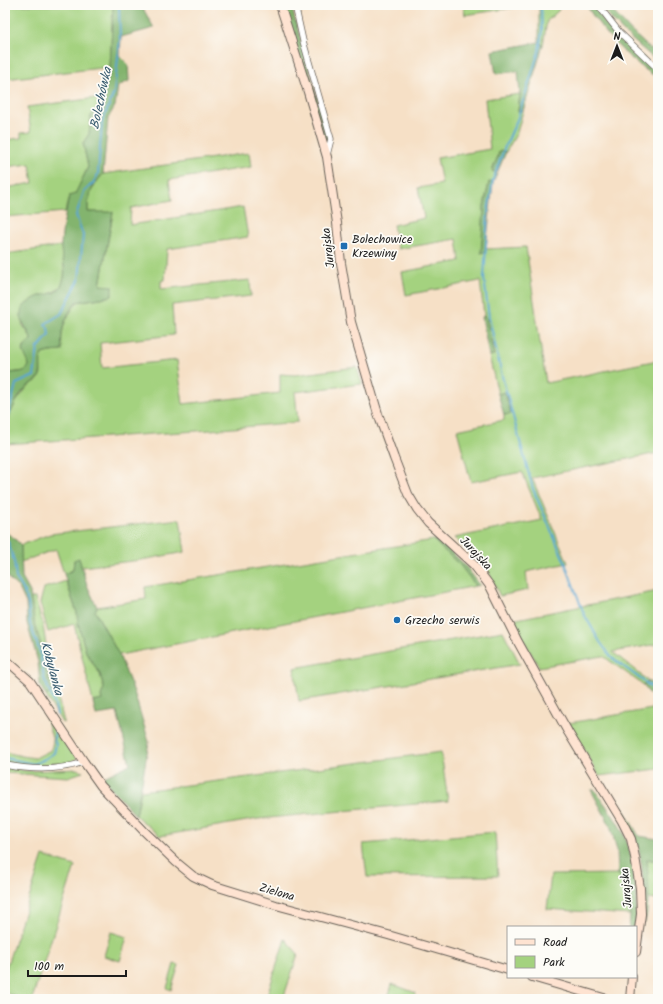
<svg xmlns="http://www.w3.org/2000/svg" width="663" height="1004" font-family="Kalam,sans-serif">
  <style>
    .green { fill: #a4d27f; stroke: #60774e }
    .forest { fill: #83b46e; stroke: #506845 }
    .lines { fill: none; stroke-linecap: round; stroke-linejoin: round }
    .stream { stroke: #59a6d2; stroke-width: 2 }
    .street-casing { stroke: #686158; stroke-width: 7 }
    .secondary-casing { stroke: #686158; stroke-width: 10 }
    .street { stroke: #fff; stroke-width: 5.5 }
    .secondary { stroke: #fee3d1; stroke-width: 8 }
    .poi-dot { fill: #1f6fb2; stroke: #fdfcf7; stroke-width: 1.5 }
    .labels { text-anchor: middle; stroke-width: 3.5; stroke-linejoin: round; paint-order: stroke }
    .poi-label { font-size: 12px; fill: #1c1c1c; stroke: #fdfcf7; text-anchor: start }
    .street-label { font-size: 12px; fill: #1c1c1c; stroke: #fdfcf7 }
    .water-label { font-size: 13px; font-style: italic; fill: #375a6e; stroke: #fdfcf7 }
  </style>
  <rect width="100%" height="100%" fill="#fdfcf7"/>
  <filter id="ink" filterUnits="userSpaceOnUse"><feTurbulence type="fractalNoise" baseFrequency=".025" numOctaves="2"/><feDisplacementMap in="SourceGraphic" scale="8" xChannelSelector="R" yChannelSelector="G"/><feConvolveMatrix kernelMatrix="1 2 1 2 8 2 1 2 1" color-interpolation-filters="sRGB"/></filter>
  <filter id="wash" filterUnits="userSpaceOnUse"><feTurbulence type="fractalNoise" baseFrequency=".012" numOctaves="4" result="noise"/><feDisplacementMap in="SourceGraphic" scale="16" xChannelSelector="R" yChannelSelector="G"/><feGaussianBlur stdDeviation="0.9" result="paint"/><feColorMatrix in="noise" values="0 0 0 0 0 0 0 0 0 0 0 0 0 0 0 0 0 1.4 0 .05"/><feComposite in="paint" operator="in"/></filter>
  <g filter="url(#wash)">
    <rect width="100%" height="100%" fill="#f6e0c6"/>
    <g class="green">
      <path d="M5,5h108l-3,62 -105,12z"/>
      <path d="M463,5h69l-67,10z"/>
      <path d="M539,5h22l-3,6 -11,10 -4,24 -4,-3z"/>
      <path d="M520,94l-2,17h5l-6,22 -11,19 -6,-2 -7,21 4,2 -4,10 -4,-1 -5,24 1,46 1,-3 40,-2 20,136 112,-23v93l-126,25 36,85 -42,9 2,18 -28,6 -13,-27 -8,-10 -25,-21 88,-18 -20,-48 -51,10 -14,-52 47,-10v-5l7,-2 -6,-21 -7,2 -9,-38 5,-1 -8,-39 -4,1 2,-2 -4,-34 -74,14 -4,-23 58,-11 -3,-22 -59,10 -5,-24 31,-7 -6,-30 24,-4 -5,-26 53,-9 -5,-50z"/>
      <path d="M104,97l-2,6 -11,13 -2,18 -6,9 5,24 -13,28 -6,1 -4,16 -60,5v-29l28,-5 -3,-19 -25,3v-27l16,-2v-5l10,-1 -4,-25z"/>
      <path d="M249,153l2,14 -82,13 3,20 -41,8 -1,17 113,-18 5,30 -81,12 -2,31 -4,1v8l89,-9 1,16 -79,9 2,30 -74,8 2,25 75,-8 6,44 97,-11v-19l15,1 62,-8 5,17 -67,8 3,30 -87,8 -206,14v-19l11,-23 12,-16 10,-6 3,-7 -1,-14 2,-5 7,-2 13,-1c-2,-22 3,-32 15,-49l35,-6 -12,-10 13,-73 -25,-1c-1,-17 4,-25 15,-38z"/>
      <path d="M61,246c4,28 11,45 -24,51l-15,27 9,13v3l-7,6 -1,5 5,9 1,8 -4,3 -16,2 -4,6v-125z"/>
      <path d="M180,519l5,33 -44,8 -60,7 -2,-8 -5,1 -1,10 -9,4 -8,-25 -35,13v-17l29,-11z"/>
      <path d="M433,540l27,25 16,21 -357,69 -24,-44 2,-4 49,-8 -1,-12z"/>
      <path d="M66,581l11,32 1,10 8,29 14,22 4,14 -3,8 1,5 -9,1 -19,-78 -26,8 -8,-29 4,-15z"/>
      <path d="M658,591v53l-45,8 35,29 -5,4 -40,-29 -64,11 -27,-47z"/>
      <path d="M31,598h4l8,27 5,33 16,64 -2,1 -16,-27 6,-4 -13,-54 -4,-10z"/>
      <path d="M503,631l17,33 -221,37 -5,-33z"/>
      <path d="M658,708v61l-59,7 -30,-53z"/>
      <path d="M44,711l33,47 -6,6 -41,3 -25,-5v-10l17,4 13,2 16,-8 2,-9z"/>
      <path d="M441,752l7,49 -190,18 -98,17 -24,-20 5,-25z"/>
      <path d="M7,768l22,3 48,-2 6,3 -15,5 -63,-4z"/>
      <path d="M495,832l3,44 -131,1 -4,-33z"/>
      <path d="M43,856l32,10 -43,133h-17v-3l-10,-3v-22z"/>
      <path d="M647,859l11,2v39l-9,-1z"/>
      <path d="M618,874l7,9 5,32 -83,-6 4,-34z"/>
      <path d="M111,932l16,5 -7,24 -16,-5z"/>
      <path d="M285,939l13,15 -15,45h-17z"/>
      <path d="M174,964l5,1 -8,25 -4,-2z"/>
      <path d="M392,984l24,9 -2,6h-26z"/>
    </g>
    <g class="forest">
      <path d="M113,5h28l13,23 -33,9 -1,19 8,8 1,17 -11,5 -3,20 -7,12 -5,56 -10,12 -5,17v9h25l-13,73 12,1v10l-36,6c-12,17 -16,28 -14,49l-13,1 -7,2c-3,8 1,18 -4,25 -2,3 -7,4 -10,7 -11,9 -16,25 -22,38l-1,1v-46l4,-6c8,-1 18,0 20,-8 -4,-13 -11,-14 2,-25 0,-9 -17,-22 -7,-34 3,-3 9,-7 13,-9 11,-5 21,0 26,-16 5,-12 -3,-24 -2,-37 1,-16 5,-32 8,-48l6,-2 13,-27 -5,-24 6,-9 2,-18 11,-13 8,-36z"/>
      <path d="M283,5h8l38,136 -3,4z"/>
      <path d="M586,5h6l15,20 51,46v7c-28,-17 -55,-45 -72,-73z"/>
      <path d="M600,5h7l24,26 27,25v6c-21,-18 -42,-35 -58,-57z"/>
      <path d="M539,42l4,3 -20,66h-5l2,-17 -2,-23 -22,3 -4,-23z"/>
      <path d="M500,150l6,2 -9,21 -5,-2z"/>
      <path d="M489,182l4,1 -7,66 -1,3 -4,1 3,-47z"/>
      <path d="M486,316l8,39 -5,1 -7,-39z"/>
      <path d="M505,392l6,22 -7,1 -6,-21z"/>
      <path d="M5,532l9,6 7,7 1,33 8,14 5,35 4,11 13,54 -6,4 -6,-10 -2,-24 -11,-39 -1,-20 -7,-15 -10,-9 -4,-11z"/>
      <path d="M433,540h6l25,24 16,21 -4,1 -16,-21z"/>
      <path d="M79,558l8,27 10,22 -2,4 24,44 15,37 15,50 -13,74 -34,-38 28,-14 -13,-52 -21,3 -3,-13 9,-2 -1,-4 3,-8 -4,-14 -14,-22 -8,-29 -1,-10 -13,-39 9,-4 1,-10z"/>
      <path d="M648,681l10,7v17l-15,-20z"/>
      <path d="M591,790h4c10,15 22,29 29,45 11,23 14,66 12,92h-7l1,-12 -5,-32 -7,-9 -1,-24 -7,-25z"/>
      <path d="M622,807l17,29 19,3v22l-11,-2c1,22 3,43 -2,64 -1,-25 -1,-66 -11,-89 -4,-9 -11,-17 -16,-26z"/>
    </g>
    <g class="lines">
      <g class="stream">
        <path d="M541,5l1,26 -3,20 -22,69 -13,29 -11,31 -5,33 -4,65 5,39 13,59 31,113 31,71 20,54 16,28 11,15 47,35"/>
        <path d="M5,421l2,-2 9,-35 18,-8 4,-28 11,-13 -1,-7 -3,-4 16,-10 18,-34 4,-45 -7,-20 8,-23 10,-10 4,-8 4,-52 12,-29 6,-53 -1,-35"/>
        <path d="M5,541l3,1 6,19 2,17 7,11 5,14 2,21 10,28 4,26 11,27 2,10"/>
        <path d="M5,758l29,6 11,-5 9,-6 2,-8 -2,-6 2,-14"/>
      </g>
    </g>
  </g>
  <g filter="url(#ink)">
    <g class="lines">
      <defs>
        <g id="street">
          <path d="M295,5l8,36 28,98 -4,16"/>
          <path d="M598,5l21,27 39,37"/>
          <path d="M5,765c26,5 53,6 79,-3"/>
        </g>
        <g id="secondary">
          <path d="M280,5l28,87 19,65 10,66 4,40 10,59 27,92 16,44 14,36 9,15 11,14 46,42 16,21 28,56 50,90 54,89 9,18 4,18 5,31 1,26 -5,38"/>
          <path d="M5,659l25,22 54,81 17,24 43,45 32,31 17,14 19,9 64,20 112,30 120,35"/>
          <path d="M532,977l75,22"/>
          <path d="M630,999l2,-22"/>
        </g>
      </defs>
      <use href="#street" class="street-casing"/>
      <use href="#secondary" class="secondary-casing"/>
      <use href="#street" class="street"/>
      <use href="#secondary" class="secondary"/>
    </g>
  </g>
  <g class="poi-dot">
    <rect x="340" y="242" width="8" height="8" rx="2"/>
    <circle cx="397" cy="620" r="4"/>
  </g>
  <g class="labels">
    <g class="poi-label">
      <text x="352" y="243">Bolechowice<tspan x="352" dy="14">Krzewiny</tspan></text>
      <text x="405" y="624">Grzecho serwis</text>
    </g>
    <g class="street-label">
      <text transform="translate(328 248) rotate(-97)" y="4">Jurajska</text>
      <text transform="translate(476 553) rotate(47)" y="4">Jurajska</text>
      <text transform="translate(626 888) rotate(-95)" y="4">Jurajska</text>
      <text transform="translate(277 892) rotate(16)" y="4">Zielona</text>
    </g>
    <g class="water-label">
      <text transform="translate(100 98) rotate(-78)" y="5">Bolechówka</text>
      <text transform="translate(53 668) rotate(75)" y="5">Kobylanka</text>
    </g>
  </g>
  <rect width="663" height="1004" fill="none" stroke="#fdfcf7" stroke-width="20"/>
  <rect x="507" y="926" width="130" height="52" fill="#fdfcf7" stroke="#a3a29f"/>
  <rect x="515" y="939" width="20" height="6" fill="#fee3d1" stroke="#a3a29f"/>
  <text x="543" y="946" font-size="12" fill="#1c1c1c">Road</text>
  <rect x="515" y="956" width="20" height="12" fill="#a4d27f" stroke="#a3a29f"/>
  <text x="543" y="966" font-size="12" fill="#1c1c1c">Park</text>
  <g transform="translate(617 46)" stroke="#fdfcf7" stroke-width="3" paint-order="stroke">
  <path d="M0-3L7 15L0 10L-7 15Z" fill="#1c1c1c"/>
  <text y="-6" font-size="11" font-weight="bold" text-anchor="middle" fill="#1c1c1c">N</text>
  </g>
  <path d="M28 970v6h98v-6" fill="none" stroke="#1c1c1c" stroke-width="2"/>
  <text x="34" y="970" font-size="12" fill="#1c1c1c" stroke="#fdfcf7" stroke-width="3" paint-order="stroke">100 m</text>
</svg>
